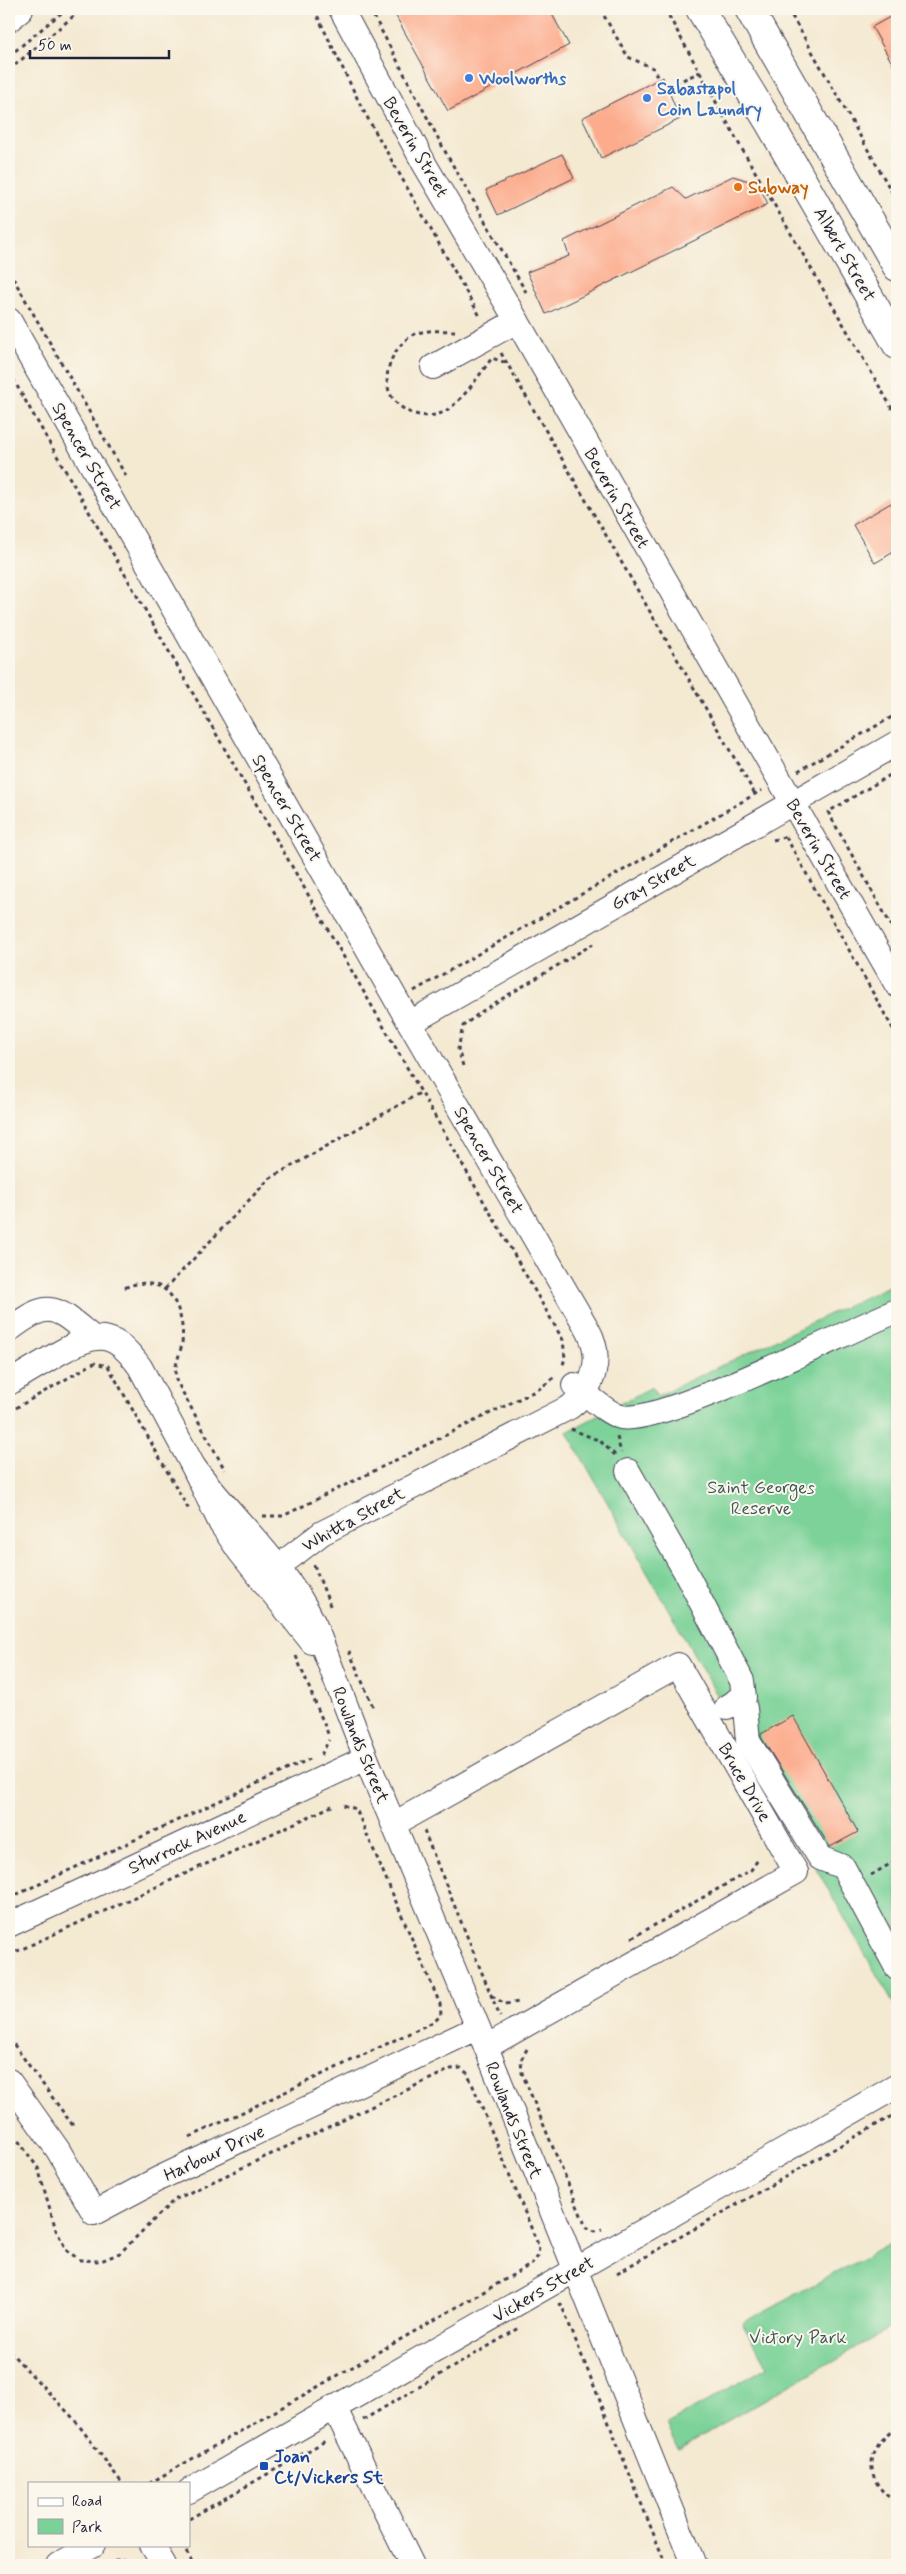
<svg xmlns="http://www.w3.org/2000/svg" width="906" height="2574" font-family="Mynerve,sans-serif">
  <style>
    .green { fill: #7bd298; stroke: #4e7a6a }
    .building { fill: #fcab8c }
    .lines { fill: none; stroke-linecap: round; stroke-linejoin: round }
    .minor-casing { stroke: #424052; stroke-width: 26 }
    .major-casing { stroke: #424052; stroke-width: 30 }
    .highway-casing { stroke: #424052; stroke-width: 30 }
    .path { stroke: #424052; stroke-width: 3; stroke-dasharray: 4 4; stroke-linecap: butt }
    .minor { stroke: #fff; stroke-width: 24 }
    .major { stroke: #fff; stroke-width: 28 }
    .highway { stroke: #fff; stroke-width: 28 }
    .shop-dot { fill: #3f7fe0; stroke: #fbf7ec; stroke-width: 2 }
    .food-dot { fill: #e8710a; stroke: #fbf7ec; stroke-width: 2 }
    .transit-dot { fill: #1a4fb4; stroke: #fbf7ec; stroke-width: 2 }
    .labels { text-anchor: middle; stroke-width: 4; stroke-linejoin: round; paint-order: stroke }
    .shop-label { font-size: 18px; font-weight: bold; fill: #366cbe; stroke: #fbf7ec; text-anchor: start }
    .street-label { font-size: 18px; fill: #22223b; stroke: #fbf7ec }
    .food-label { font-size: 18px; font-weight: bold; fill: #c56008; stroke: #fbf7ec; text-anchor: start }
    .park-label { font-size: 18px; fill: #3d5757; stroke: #fbf7ec }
    .transit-label { font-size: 18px; font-weight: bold; fill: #164399; stroke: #fbf7ec; text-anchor: start }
  </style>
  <rect width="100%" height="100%" fill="#fbf7ec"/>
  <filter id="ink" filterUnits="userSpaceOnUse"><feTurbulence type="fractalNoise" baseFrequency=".02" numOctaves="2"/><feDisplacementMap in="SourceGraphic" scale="10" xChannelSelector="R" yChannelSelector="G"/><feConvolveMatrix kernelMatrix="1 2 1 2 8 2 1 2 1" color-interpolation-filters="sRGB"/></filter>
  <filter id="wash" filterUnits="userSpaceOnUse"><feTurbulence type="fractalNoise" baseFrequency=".0096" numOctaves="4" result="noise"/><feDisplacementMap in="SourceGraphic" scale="20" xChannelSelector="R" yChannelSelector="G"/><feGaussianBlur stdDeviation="1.12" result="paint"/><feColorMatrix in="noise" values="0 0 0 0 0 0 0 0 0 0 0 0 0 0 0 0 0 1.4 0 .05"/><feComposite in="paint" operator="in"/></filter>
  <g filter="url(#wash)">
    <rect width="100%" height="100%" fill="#f4e9d1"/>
    <g class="green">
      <path d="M897,1282v728l-330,-578 85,-45 5,9z"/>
      <path d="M897,2240v84l-219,125 -11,-25 100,-57 -25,-44z"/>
    </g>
    <g id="blocks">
      <g class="building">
        <path d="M392,9h157l20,36 -121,66z"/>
        <path d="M897,13v59l-25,-45z"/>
        <path d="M663,77l17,42 -79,39 -19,-40z"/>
        <path d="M562,154l12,24 -76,37 -12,-25z"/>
        <path d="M733,176l25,8 10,20 -222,110 -19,-42 42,-16 -5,-15 109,-54 13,12z"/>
        <path d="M891,503l6,11v36l-22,13 -22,-38z"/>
        <path d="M793,1716l65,116 -28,15 -69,-110v-3z"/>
      </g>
    </g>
  </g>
  <g filter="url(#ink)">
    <use href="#blocks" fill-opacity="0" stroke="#424052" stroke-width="1"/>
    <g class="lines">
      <defs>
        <g id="minor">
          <path d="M341,9l84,156 92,156 380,664"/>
          <path d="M9,320l388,681 191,329c15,27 7,58 -18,77l-248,126 -60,46"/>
          <path d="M433,367l84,-46"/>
          <path d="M410,1023l487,-280"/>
          <path d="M9,1330c42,-32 46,-23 83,7"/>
          <path d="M9,1383c16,-10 33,-20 50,-30 37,-21 54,-24 81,14l53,99 28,58 19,28 72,90"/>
          <path d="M574,1385c13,9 32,28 47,32 40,9 227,-87 276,-106"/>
          <path d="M193,1466c39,53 94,99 122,160l51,132 120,289 208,518"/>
          <path d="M628,1471l56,98 58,112 2,16 -17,10"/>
          <path d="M736,1701l9,7 3,33 72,117 23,9 54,101"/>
          <path d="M394,1824l284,-159 118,207 -310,175"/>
          <path d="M9,1925l357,-167"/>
          <path d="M9,2081l49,69 36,63 64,-34 319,-151"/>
          <path d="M334,2407l78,158"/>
          <path d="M189,2491l708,-405"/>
          <path d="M152,2545l12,20"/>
          <path d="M58,2565l35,-20"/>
        </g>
        <path id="major" d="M9,17l10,-8"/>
        <g id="highway">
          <path d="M700,9l70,115 127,221"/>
          <path d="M749,9l148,258"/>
        </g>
      </defs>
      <use href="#minor" class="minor-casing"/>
      <use href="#major" class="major-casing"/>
      <use href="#highway" class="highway-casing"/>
      <g class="path">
        <path d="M314,9l48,99 119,210"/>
        <path d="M370,9l77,146 79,137"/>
        <path d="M600,9l28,48 25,11 10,21 37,-17"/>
        <path d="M665,9l73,133 159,275"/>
        <path d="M788,9l109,192"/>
        <path d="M559,14l8,-5"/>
        <path d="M9,56l57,-47"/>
        <path d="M9,70l73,-61"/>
        <path d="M9,271l118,207"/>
        <path d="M455,331c-12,0 -32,-2 -42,4 -18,10 -31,36 -24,56 8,22 39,32 58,19 18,-12 32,-35 45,-52l15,5"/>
        <path d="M501,353l254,441"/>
        <path d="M9,372l554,968 2,18 -3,10"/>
        <path d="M798,771l99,-57"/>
        <path d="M897,771l-69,41 69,124"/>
        <path d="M786,837l111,199"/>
        <path d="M773,840l15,-4"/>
        <path d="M414,991l348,-201"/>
        <path d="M463,1066l-5,-17 5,-23 22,-17 108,-65"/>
        <path d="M125,1288c9,-5 19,-6 30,-3 21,4 30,38 27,58 -2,13 -9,24 -6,37l49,90"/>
        <path d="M165,1289l104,-110 151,-86"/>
        <path d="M9,1412l85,-49 14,3 81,144"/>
        <path d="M571,1429l29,12 15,14"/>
        <path d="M617,1437l4,16"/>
        <path d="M263,1516h20l256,-127 16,-12"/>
        <path d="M314,1565l17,43"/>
        <path d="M349,1651l25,58"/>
        <path d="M296,1656l33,80"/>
        <path d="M321,1755l8,-15"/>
        <path d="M424,1831l76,186"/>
        <path d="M871,1875l26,-15"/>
        <path d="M9,1898l301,-139"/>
        <path d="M632,1938l119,-68 8,-12"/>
        <path d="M9,1955l325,-150"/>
        <path d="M492,1996l13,8 15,-2"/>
        <path d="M9,2038l65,89"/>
        <path d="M527,2049l-6,11 1,13 64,154 9,4 7,-2"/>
        <path d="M9,2128l29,40 18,62 11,21 13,9 21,1 19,-8 54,-53 277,-131 10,-1 6,5 6,13 66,161 -1,9 -6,8 -382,219"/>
        <path d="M190,2137l245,-116 6,-6 -1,-11 -84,-195 -16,-5"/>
        <path d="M617,2273l280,-160"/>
        <path d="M559,2305l2,-1 105,261"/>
        <path d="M9,2351l65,68 48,64"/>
        <path d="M363,2420l158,-93"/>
        <path d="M897,2428c-34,21 -33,54 0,75"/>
        <path d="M189,2519l138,-79"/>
        <path d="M182,2545l12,20"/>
        <path d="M108,2565l12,-6 12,3 2,3"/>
      </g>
      <use href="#minor" class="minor"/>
      <use href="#major" class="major"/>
      <use href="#highway" class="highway"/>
    </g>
  </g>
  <g class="shop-dot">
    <circle cx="469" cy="78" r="5"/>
    <circle cx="647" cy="98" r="5"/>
  </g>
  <circle class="food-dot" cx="738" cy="187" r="5"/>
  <rect class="transit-dot" x="259" y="2461" width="10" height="10" rx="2.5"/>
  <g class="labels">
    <g class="shop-label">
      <text x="479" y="84">Woolworths</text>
      <text x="657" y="94">Sabastapol<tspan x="657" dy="21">Coin Laundry</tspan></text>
    </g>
    <g class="street-label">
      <text transform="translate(416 147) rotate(60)" y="6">Beverin Street</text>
      <text transform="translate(845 254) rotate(60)" y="6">Albert Street</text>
      <text transform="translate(87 456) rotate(60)" y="6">Spencer Street</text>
      <text transform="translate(617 498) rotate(60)" y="6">Beverin Street</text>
      <text transform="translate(287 808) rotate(60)" y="6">Spencer Street</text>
      <text transform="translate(819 849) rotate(60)" y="6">Beverin Street</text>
      <text transform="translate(653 882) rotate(-30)" y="6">Gray Street</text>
      <text transform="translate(489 1160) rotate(60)" y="6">Spencer Street</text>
      <text transform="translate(353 1519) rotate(-29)" y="6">Whitta Street</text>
      <text transform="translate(361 1745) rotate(68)" y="6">Rowlands Street</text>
      <text transform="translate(745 1782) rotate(60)" y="6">Bruce Drive</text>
      <text transform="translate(187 1842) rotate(-25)" y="6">Sturrock Avenue</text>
      <text transform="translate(514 2120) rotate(68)" y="6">Rowlands Street</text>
      <text transform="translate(214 2153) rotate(-25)" y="6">Harbour Drive</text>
      <text transform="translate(543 2289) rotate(-30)" y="6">Vickers Street</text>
    </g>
    <g class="food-label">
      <text x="748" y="193">Subway</text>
    </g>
    <g class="park-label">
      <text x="761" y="1493">Saint Georges<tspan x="761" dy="21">Reserve</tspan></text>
      <text x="798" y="2343">Victory Park</text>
    </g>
    <g class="transit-label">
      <text x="274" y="2462">Joan<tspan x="274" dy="21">Ct/Vickers St</tspan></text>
    </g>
  </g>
  <rect width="906" height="2574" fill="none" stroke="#fbf7ec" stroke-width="30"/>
  <rect x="28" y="2482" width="162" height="65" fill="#fbf7ec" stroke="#a4a2a5"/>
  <rect x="38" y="2498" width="25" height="8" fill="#ffffff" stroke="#a4a2a5"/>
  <text x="72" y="2506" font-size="15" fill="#22223b">Road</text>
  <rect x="38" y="2519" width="25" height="15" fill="#7bd298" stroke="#a4a2a5"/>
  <text x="72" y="2532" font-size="15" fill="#22223b">Park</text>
  <path d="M30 50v8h139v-8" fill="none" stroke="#22223b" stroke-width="2.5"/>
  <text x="38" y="50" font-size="15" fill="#22223b" stroke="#fbf7ec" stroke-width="4" paint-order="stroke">50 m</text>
</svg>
